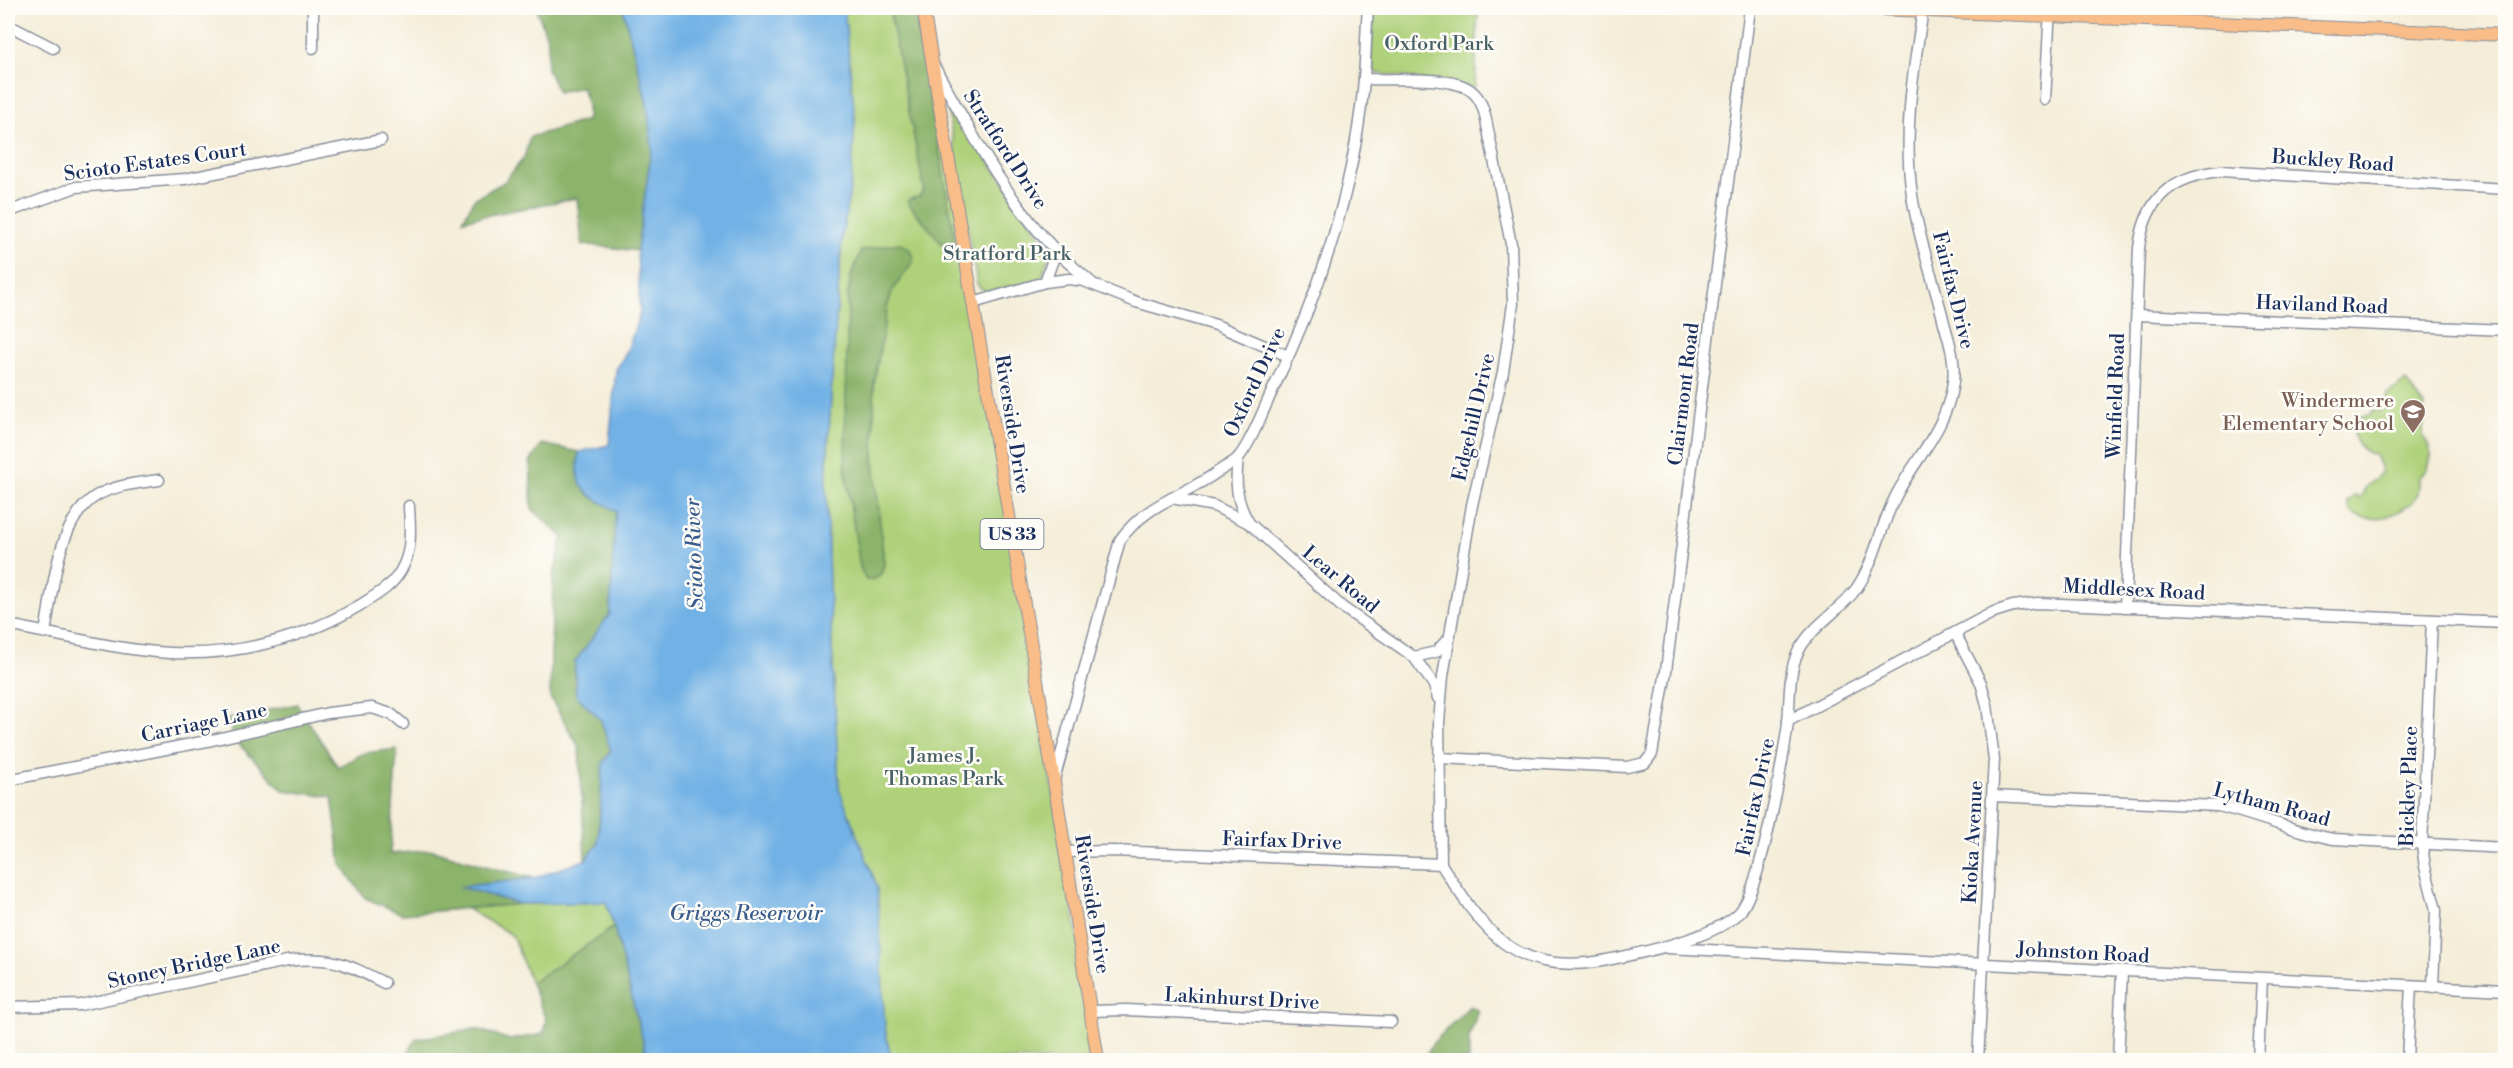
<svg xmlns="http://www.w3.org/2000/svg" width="2513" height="1068" font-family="'Libre Bodoni',serif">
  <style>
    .green { fill: #afd17a; stroke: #65806c; stroke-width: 1.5 }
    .forest { fill: #8bb36a; stroke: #537164; stroke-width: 1.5 }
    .water { fill: #71b1e5; stroke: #4670a2; stroke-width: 1.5 }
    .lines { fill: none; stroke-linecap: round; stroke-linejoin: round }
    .minor-casing { stroke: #888e9b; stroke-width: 13 }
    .major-casing { stroke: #888e9b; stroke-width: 14 }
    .minor { stroke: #fff; stroke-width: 10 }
    .major { stroke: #f8bd89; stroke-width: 12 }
    .labels { text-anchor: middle; stroke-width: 5; stroke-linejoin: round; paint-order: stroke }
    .shield { fill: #fdfcf7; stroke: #5f6c8c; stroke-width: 1.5 }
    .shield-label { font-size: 18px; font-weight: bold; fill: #1b2f5e }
    .park-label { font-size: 20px; fill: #476066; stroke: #fdfcf7 }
    .street-label { font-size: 20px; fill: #1b2f5e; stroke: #fdfcf7 }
    .education-label { font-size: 20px; fill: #785e54; stroke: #fdfcf7; text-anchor: end }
    .water-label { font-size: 21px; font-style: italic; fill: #395c8d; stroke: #fdfcf7 }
  </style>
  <rect width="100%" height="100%" fill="#fdfcf7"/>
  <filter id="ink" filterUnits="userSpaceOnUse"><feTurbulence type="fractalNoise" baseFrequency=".0167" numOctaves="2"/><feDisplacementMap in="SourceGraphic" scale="12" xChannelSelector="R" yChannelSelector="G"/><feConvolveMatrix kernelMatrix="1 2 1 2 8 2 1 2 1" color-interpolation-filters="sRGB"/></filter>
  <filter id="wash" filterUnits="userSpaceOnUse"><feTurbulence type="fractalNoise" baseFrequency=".008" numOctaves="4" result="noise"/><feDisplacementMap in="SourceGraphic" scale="24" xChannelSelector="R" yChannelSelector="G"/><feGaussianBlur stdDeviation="1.35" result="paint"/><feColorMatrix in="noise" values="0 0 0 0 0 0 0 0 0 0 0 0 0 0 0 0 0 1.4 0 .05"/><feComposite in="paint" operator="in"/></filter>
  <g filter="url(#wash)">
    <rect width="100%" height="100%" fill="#f4edd8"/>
    <g class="green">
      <path d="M844,8h79l175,1052h-207l-52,-270 -10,-205 -3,-102 6,-104 10,-144 9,-52 4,-65z"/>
      <path d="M1374,8h104l-3,80 -99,-15 -5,-12z"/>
      <path d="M948,111h7l96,140 -10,28 -52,14 -9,-5 -3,-4z"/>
      <path d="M2406,381l18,24 -1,30 6,10 2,11 -3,13 -9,9c0,4 0,11 -1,15 -8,23 -66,39 -71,9l8,-7 5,3 6,-11 16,-15 -7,-17c-19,-5 -28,-23 -14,-39l9,-1 4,-5 6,1 9,-18z"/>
      <path d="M606,902l8,25 -83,56 -19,-48 -46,-27 54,-4z"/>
    </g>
    <g class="forest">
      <path d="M536,8h87l24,95 5,44 -15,104 -55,-7 -5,-46 -114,22 11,-21 30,-17 20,-24 6,-21 57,-17v-15l-5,-18 -24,5 -11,-23 1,-29z"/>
      <path d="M889,8h25l39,220 2,21 -7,2 -40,-48v-3l12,-4 4,-7z"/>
      <path d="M899,243l10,5 4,9 -1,6 -20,28 -5,17 -13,76v78l10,102c-2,11 -6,16 -18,16l-6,-13 -14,-91 -1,-24 3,-157 3,-19 10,-25z"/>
      <path d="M542,444l37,8c-5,40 6,42 37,58l-6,104 -35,48 1,32 25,26 10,31 -8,12 -5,81 -13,16 -6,-113 -29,-50 3,-120 10,-40 -31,-28 -2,-47z"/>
      <path d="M297,704l41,63 26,-14 33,-4 -7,105 43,-4 56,17 45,11 -72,9 58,17 -118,10 -37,-16 -24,-33 -9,-68 -49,-7 -48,-50 -8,-21z"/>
      <path d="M614,927l34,133h-245l13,-21 60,-10 34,11 33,-6 3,-14 -15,-37z"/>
      <path d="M1470,1006l9,5 -10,25v24h-45l9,-17z"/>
    </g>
    <path class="water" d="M623,8h221l11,111 -4,64 -9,52 -10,144 -6,104 3,102 10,204 38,97 8,141 6,33h-243l-34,-133 -8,-25 -86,2 -60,-17 74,-9 51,-18 13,-16 5,-81 8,-12 -10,-31 -25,-25 -1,-33 35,-48 6,-103c-30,-19 -42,-18 -37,-59l30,-7 7,-75 11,-19 13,-38 -3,-62 15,-104 -5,-44z"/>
  </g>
  <g filter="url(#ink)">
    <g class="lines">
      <defs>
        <g id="minor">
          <path d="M8,25l45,23"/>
          <path d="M313,48v-40"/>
          <path d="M934,66c36,64 71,132 122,185 12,12 26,23 38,34"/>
          <path d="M1364,79c27,1 81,-3 103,9 11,6 15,16 18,27l26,129 2,60 -10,68 -31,133 -29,171 -4,46 2,142"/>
          <path d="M2045,100l5,-92"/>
          <path d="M8,212l68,-25 109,-8 196,-39"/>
          <path d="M1045,282l24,-3 15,2 52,21 80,23 72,31"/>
          <path d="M973,303l72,-21 11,-31"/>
          <path d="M2137,315l369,15"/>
          <path d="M1238,458c-3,24 -2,44 11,65"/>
          <path d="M1172,498l42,8 35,17 93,84 72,50 22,-5 10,-11"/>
          <path d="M2125,607l14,-359c6,-50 33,-72 82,-77l285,18"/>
          <path d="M2432,620l-10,225 3,22 11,43 -3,77"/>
          <path d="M8,625c53,10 108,25 162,28 67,3 134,-14 192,-49 14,-9 29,-17 38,-32 13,-21 10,-43 9,-66"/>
          <path d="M45,632c8,-41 12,-112 51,-136 18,-11 43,-13 63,-16"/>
          <path d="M1955,633l26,50 6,22 7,55 -16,300"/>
          <path d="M1414,657l20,28 4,13"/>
          <path d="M1788,721l206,-109 19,-6 24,-3 469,20"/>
          <path d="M1439,758l188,9 18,-4 7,-9 14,-83 84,-663"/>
          <path d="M8,780l204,-40 116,-27 44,-5 19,6 12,10"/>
          <path d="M1054,780l66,-240c26,-37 64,-44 99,-69 6,-4 14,-8 19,-13 14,-16 27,-53 37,-73 42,-87 74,-182 86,-278 5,-33 4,-66 7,-99"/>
          <path d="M1993,796l225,10c40,9 76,26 116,33l172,9"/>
          <path d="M1065,852l46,-1 330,13c42,66 72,112 161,97 36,-7 109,-22 136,-47 22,-21 44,-149 49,-184 4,-25 0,-55 11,-78 13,-26 41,-40 58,-63 21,-30 24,-65 42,-97 19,-35 47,-63 54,-104 5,-23 -2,-44 -8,-65 -10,-43 -26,-85 -32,-128 -9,-62 1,-124 11,-185"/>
          <path d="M1667,948l839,42"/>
          <path d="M8,1007l72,-2 207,-44c45,-5 58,2 97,22"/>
          <path d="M1091,1011l35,-1 265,12"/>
          <path d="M2118,1060l4,-88"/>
          <path d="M2258,1060l4,-81"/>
          <path d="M2407,1060l4,-74"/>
        </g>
        <g id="major">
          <path d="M923,8l131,773 44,279"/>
          <path d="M1853,8l653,27"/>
        </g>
      </defs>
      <use href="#minor" class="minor-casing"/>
      <use href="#major" class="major-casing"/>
      <use href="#minor" class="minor"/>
      <use href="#major" class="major"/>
    </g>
  </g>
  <defs>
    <symbol id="school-pin" viewBox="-11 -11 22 30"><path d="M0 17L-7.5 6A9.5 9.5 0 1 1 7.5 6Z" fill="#8d6e63" stroke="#fdfcf7"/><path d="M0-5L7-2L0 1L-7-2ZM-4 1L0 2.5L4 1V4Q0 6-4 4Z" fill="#fff"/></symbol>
  </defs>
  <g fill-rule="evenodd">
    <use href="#school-pin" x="2398" y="397" width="30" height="40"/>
  </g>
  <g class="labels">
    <rect class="shield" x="980.5" y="519" width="63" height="30" rx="4.5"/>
    <g class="shield-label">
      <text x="1012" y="540">US 33</text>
    </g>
    <g class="park-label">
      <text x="1439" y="50">Oxford Park</text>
      <text x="1007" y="260">Stratford Park</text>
      <text x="944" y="762">James J.<tspan x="944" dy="23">Thomas Park</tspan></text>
    </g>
    <g class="street-label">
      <text transform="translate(1006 149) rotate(57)" y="7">Stratford Drive</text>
      <text transform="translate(2333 160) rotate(4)" y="7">Buckley Road</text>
      <text transform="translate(155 161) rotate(-8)" y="7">Scioto Estates Court</text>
      <text transform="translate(1954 290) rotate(76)" y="7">Fairfax Drive</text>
      <text transform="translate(2322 304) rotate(2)" y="7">Haviland Road</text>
      <text transform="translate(1254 382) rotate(-65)" y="7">Oxford Drive</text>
      <text transform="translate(1683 394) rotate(-83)" y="7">Clairmont Road</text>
      <text transform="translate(2115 396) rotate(-88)" y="7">Winfield Road</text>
      <text transform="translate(1473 417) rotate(-77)" y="7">Edgehill Drive</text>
      <text transform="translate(1013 424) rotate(81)" y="7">Riverside Drive</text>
      <text transform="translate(1341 579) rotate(40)" y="7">Lear Road</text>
      <text transform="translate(2134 589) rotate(3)" y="7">Middlesex Road</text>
      <text transform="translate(204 722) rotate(-12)" y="7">Carriage Lane</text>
      <text transform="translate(2408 786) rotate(-88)" y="7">Bickley Place</text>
      <text transform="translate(1755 797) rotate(-78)" y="7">Fairfax Drive</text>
      <text transform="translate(2272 804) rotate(15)" y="7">Lytham Road</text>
      <text transform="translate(1282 840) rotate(2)" y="7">Fairfax Drive</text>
      <text transform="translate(1972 842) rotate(-87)" y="7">Kioka Avenue</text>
      <text transform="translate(1093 904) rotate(81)" y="7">Riverside Drive</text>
      <text transform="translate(2083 952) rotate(3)" y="7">Johnston Road</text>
      <text transform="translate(194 963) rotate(-12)" y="7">Stoney Bridge Lane</text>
      <text transform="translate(1242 998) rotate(3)" y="7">Lakinhurst Drive</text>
    </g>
    <g class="education-label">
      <text x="2394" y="407">Windermere<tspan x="2394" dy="23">Elementary School</tspan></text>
    </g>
    <g class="water-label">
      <text transform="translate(694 554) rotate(-92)" y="7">Scioto River</text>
      <text x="746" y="920">Griggs Reservoir</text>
    </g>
  </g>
  <rect width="2513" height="1068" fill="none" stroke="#fdfcf7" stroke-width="30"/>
</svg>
